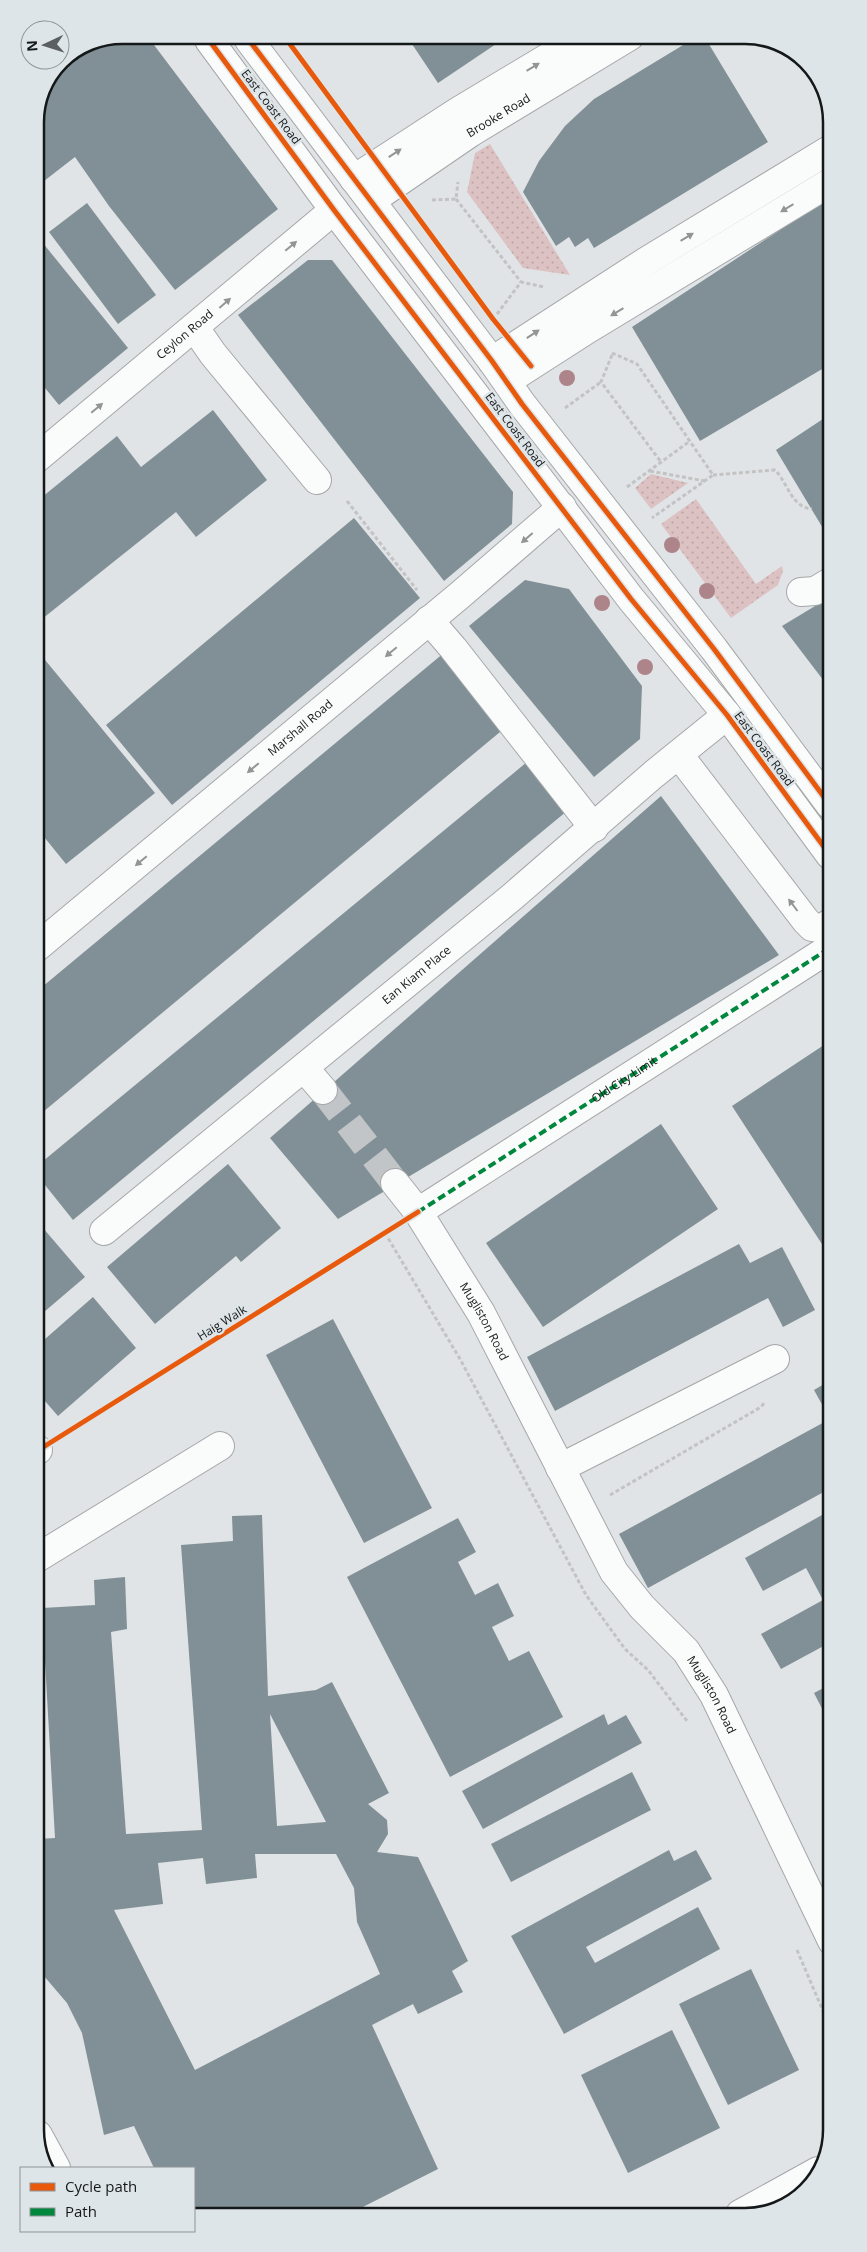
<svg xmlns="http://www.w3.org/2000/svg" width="867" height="2252" font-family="'Open Sans',sans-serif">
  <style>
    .grass { fill: url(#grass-dots) }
    .building { fill: #819096; fill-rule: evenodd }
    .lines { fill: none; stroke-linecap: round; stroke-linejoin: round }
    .minor-tunnel { stroke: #c2c5c7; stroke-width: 28; stroke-dasharray: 28 14; stroke-linecap: butt }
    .minor-casing { stroke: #a5a7a8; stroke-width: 30 }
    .major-casing { stroke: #a5a7a8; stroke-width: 30 }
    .path { stroke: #c3c3c4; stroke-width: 3; stroke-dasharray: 4 2.5; stroke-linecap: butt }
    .minor { stroke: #fafbfb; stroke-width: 28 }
    .major { stroke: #fafbfb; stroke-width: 28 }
    .quiet { stroke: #00873e; stroke-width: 4; stroke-dasharray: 8 4; stroke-linecap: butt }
    .cycleway-casing { stroke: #dee5e8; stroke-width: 8 }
    .cycleway { stroke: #e8590c; stroke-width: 5 }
    .tree { fill: #ad8489 }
    .oneway { fill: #939595 }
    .labels { text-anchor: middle; stroke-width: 5; stroke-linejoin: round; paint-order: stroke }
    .street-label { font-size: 12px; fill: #151819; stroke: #dee5e8 }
    .rim { fill: none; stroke: #151819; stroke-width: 2.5 }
  </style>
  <defs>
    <pattern id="grass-dots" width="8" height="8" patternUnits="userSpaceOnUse" patternTransform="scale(1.25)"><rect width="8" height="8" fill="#ddc2c3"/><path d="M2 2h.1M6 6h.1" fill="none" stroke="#bda6a7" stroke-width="1.8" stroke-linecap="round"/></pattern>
  </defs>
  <rect width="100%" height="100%" fill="#e0e4e6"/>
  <g class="grass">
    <path d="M490,144l80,131 -47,-7 -56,-76 8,-39z"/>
    <path d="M651,474l37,9 -37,26 -16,-21z"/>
    <path d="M696,499l60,85 26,-18 1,5 -5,14 -47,33 -70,-94z"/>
  </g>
  <g class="building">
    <path d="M698,36h6l64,106 -174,106 -6,-10 -13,9 -6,-10 -13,9 -33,-54 16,-31 26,-35 29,-27z"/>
    <path d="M408,38h97l-67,45z"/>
    <path d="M89,41h62l127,168 -103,81 -66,-84 -34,-49 -40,31v-72l26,-56z"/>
    <path d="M829,198v167l-129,76 -68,-114z"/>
    <path d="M87,203l69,92 -38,29 -69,-92z"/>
    <path d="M42,242l86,106 -69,57 -23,-28 -1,-130z"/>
    <path d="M308,260h24l181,232 -1,32 -68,57 -206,-266z"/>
    <path d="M213,410l54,70 -71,57 -20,-25 -134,107 -6,-7v-110l81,-66 24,31z"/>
    <path d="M829,415l1,125 -54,-90z"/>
    <path d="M354,518l66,80 -248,207 -66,-80z"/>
    <path d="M525,580l44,9 73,97 -2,53 -46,38 -125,-151z"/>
    <path d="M830,597v92l-48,-63z"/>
    <path d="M36,649l119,144 -89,71 -30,-37v-4l5,-1 -5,-19z"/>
    <path d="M445,652l61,75 -469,390 -1,-125z"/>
    <path d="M527,762l40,49 -494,409 -36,-45v-9z"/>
    <path d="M661,796l118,159 -441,264 -68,-81z"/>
    <path d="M830,1041v85l1,132 -99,-152z"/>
    <path d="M661,1124l57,85 -175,118 -57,-84z"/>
    <path d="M228,1164l53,64 -40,34 -5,-6 -81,68 -48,-57z"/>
    <path d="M37,1221l48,56 -48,41z"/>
    <path d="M739,1244l11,19 32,-16 33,63 -32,17 -15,-29 -213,113 -28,-54z"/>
    <path d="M93,1297l43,51 -78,68 -21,-24v-46z"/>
    <path d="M333,1319l99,189 -68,35 -98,-188z"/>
    <path d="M831,1380v108l-183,100 -29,-54 211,-115 -16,-29z"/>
    <path d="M831,1510v132l-50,27 -20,-35 62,-34 -17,-32 -43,23 -18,-33z"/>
    <path d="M262,1515l6,181 48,-6 16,-8 57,111 -21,11 19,16 1,14 -11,18 41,5 50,104 -16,10 11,21 -45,22 -5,-10 -41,21 66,144 -93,47h-151v-48h-40l-20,-42 -30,9 -22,-102 -15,-30 -29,-34v-130l17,-1 -13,-230 53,-3 -1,-25 31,-3 2,52 -16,3 15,202 76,-4 -21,-285 52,-4 -1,-25zM270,1714l56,108 -49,4zM255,1854h81l18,34 3,34 23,52 -185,96 -81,-160 49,-6 -5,-41 45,-5 3,26 51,-6z"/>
    <path d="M458,1518l18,34 -18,10 17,33 23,-12 16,33 -22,11 17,34 20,-10 34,66 -113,60 -103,-200z"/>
    <path d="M831,1684v42l-17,-33z"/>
    <path d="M604,1714l4,11 18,-10 16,28 -159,86 -21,-38z"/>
    <path d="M632,1772l19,38 -140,72 -20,-38z"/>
    <path d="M669,1850l5,11 22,-11 16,29 -126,68 9,16 103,-56 22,42 -156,85 -53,-98z"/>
    <path d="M751,1969l48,101 -71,35 -49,-101z"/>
    <path d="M672,2030l48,98 -92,45 -47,-98z"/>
  </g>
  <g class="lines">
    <path class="minor-tunnel" d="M323,1090l72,93"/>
    <defs>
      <g id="minor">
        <path d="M354,179l103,-67 125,-75"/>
        <path id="s1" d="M372,200l98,-67 160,-97"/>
        <path d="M195,328l18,26 104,126"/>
        <path d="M492,361l153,-99 184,-112"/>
        <path d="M507,381l81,-52 241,-146"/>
        <path id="s2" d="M36,459l298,-249"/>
        <path d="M801,592l14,-1 15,-9"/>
        <path d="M429,620l24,28 141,180"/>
        <path d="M679,755l127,166 6,6 10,1 8,-5"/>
        <path id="s3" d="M36,948l424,-353 102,-88"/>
        <path d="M304,1068l19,22"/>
        <path id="s4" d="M395,1183l23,29 63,101 133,259 28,35 44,44 28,44 118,246"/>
        <path id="s5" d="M418,1212l412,-264"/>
        <path id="s6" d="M104,1231l408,-334 142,-123 73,-59"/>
        <path d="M37,1449l1,1"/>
        <path d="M560,1468l215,-109"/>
        <path d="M37,1558l183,-112"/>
        <path d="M38,2135l18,33"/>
        <path d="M740,2214l78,-43"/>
      </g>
      <g id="major">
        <path d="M209,40l125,170 297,389 96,116 103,140"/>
        <path d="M249,40l243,321 30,43 192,245 116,156"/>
      </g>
    </defs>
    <use href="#minor" class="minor-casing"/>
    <use href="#major" class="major-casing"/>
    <g class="path">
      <path d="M456,199l65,83"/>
      <path d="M432,200l24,-1 2,-17"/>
      <path d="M497,314l24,-32 23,5"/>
      <path d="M612,353l25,11 76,111 -61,43"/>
      <path d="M612,355l-11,27 60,80"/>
      <path d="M565,408l36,-26"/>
      <path d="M650,471l55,10"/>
      <path d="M713,475l62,-5c13,13 16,37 37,39"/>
      <path d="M627,487l63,-46"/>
      <path d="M347,501l70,89"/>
      <path d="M385,1233l75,126 126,236 39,54 23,21 39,51"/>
      <path d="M610,1495l151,-88 4,-5"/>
      <path d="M797,1950l35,82"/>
    </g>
    <use href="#minor" class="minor"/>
    <use href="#major" class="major"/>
    <path class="quiet" d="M418,1212l412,-264"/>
    <defs>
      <g id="cycleway">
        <path d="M209,40l125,170 297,389 96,116 103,140"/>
        <path d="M249,40l243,321 30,43 192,245 116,156"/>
        <path d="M287,40l206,279 38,47"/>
        <path d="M37,1451l381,-239"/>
      </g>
    </defs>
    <use href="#cycleway" class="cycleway-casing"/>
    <use href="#cycleway" class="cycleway"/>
  </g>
  <g class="tree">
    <circle cx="567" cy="378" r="8"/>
    <circle cx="672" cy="545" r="8"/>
    <circle cx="707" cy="591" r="8"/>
    <circle cx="602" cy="603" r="8"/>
    <circle cx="645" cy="667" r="8"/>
  </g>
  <defs><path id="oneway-solid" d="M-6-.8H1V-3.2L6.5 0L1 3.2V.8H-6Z" transform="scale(1.25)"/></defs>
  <g class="oneway">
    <use href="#oneway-solid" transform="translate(533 67) rotate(-31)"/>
    <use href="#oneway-solid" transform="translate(395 153) rotate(-33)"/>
    <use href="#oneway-solid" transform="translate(787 208) rotate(149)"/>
    <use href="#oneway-solid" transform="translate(687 237) rotate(-31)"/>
    <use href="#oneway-solid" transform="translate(291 246) rotate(-40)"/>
    <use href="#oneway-solid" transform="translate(225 303) rotate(-41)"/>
    <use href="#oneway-solid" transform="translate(617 312) rotate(149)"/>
    <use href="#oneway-solid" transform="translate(533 334) rotate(-33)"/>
    <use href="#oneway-solid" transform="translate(97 408) rotate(-40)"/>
    <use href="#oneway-solid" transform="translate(527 538) rotate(139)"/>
    <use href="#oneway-solid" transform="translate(391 652) rotate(140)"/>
    <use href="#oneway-solid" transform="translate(253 768) rotate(140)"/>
    <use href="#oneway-solid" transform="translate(141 861) rotate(140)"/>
    <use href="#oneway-solid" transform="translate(793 905) rotate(-127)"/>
  </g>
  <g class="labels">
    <g class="street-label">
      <text transform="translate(271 107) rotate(53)" y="4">East Coast Road</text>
      <text dy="4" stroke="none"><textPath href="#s1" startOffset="152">Brooke Road</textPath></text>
      <text dy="4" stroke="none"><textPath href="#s2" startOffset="194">Ceylon Road</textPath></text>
      <text transform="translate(515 430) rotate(53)" y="4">East Coast Road</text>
      <text dy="4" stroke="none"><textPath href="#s3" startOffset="344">Marshall Road</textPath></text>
      <text transform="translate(764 749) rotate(53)" y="4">East Coast Road</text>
      <text dy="4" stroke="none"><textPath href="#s6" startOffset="404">Ean Kiam Place</textPath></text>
      <text dy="4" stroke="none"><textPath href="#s5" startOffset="245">Old City Limit</textPath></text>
      <text dy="4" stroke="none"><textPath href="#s4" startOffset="165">Mugliston Road</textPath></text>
      <text transform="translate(222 1323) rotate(-32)" y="4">Haig Walk</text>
      <text dy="4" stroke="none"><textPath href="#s4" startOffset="605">Mugliston Road</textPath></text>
    </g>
  </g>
  <path d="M0 0H867V2252H0ZM122 44H745A78 78 0 0 1 823 122V2130A78 78 0 0 1 745 2208H122A78 78 0 0 1 44 2130V122A78 78 0 0 1 122 44Z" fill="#dee5e8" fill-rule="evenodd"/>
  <path class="rim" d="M122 44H745A78 78 0 0 1 823 122V2130A78 78 0 0 1 745 2208H122A78 78 0 0 1 44 2130V122A78 78 0 0 1 122 44Z"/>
  <rect x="20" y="2167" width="175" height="65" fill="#dee5e8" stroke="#8e9395"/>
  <rect x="30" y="2183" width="25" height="8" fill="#e8590c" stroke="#8e9395"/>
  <text x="65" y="2192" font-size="15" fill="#151819">Cycle path</text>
  <rect x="30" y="2208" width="25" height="8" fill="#00873e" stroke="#8e9395"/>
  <text x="65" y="2217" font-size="15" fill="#151819">Path</text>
  <g transform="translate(45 45) rotate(266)"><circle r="24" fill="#dee5e8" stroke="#8e9395"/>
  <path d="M0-4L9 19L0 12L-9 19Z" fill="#5c5f61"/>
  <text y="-8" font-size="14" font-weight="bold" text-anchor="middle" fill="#151819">N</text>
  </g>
</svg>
